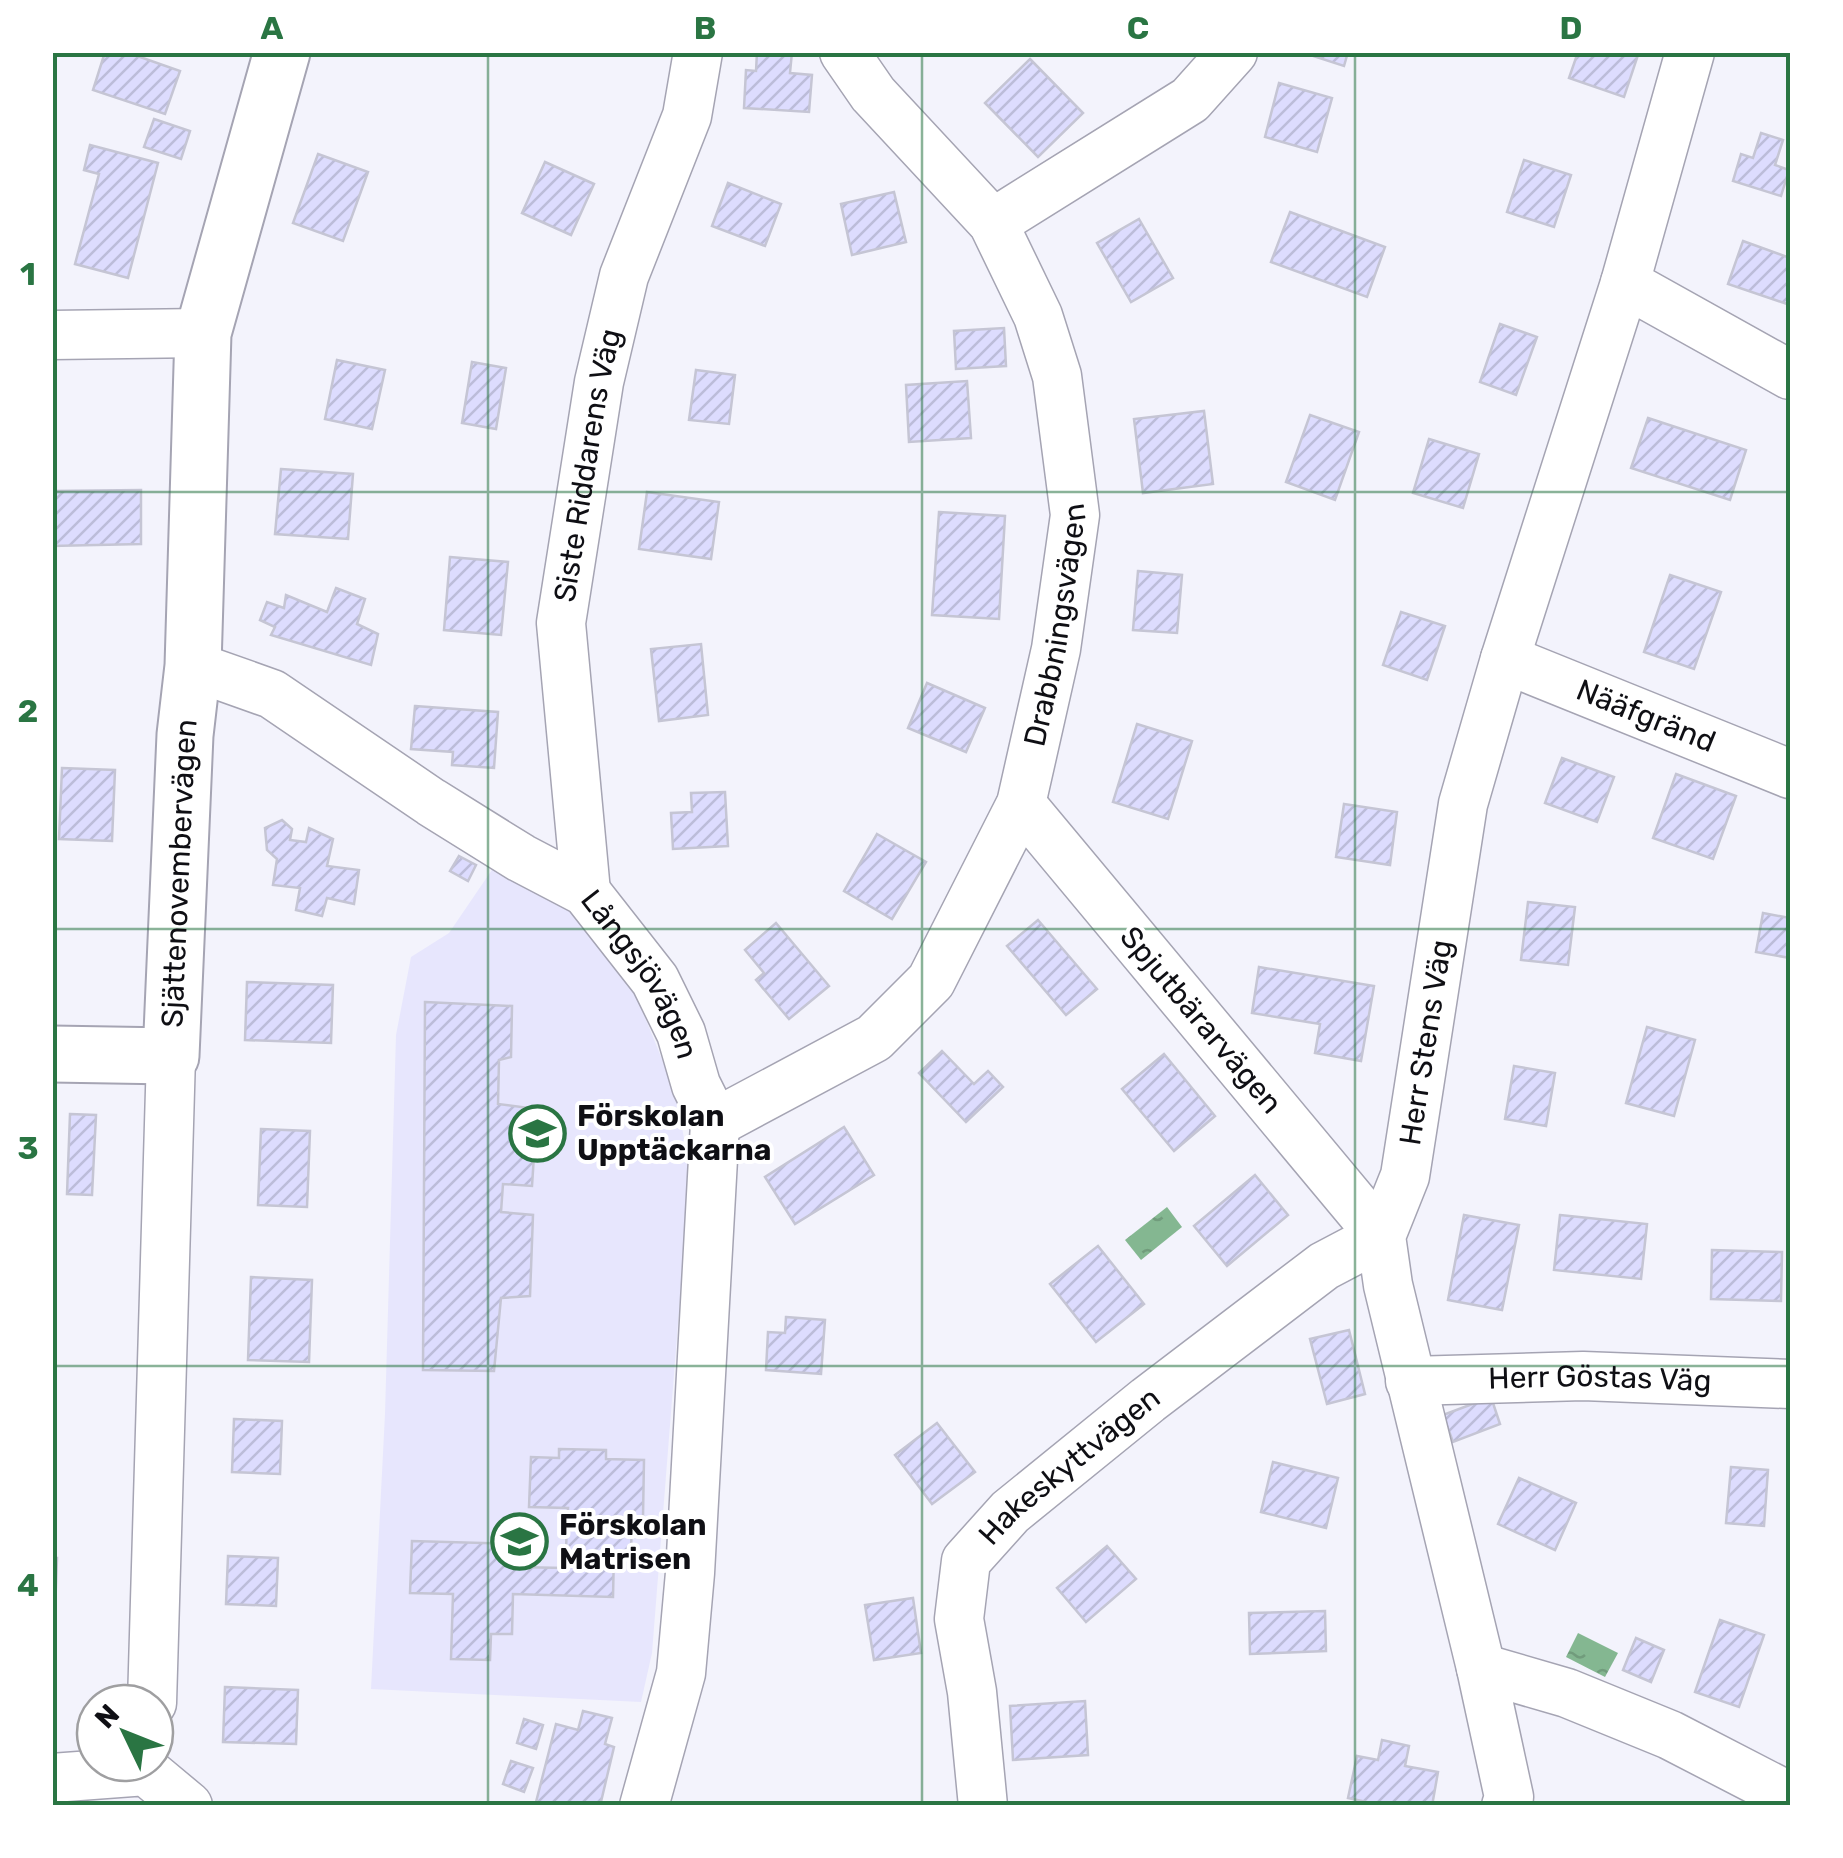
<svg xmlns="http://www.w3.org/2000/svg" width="1843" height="1858" font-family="Rubik,sans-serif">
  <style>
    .built { fill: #e7e6fd }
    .water { fill: url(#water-ripples) }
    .building { fill: url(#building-hatch); stroke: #c5c5d4; stroke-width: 2.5 }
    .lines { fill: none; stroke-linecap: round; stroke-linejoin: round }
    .street-casing { stroke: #a5a4b3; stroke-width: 51 }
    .secondary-casing { stroke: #a5a4b3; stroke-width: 59 }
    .street { stroke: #fff; stroke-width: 48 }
    .secondary { stroke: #fff; stroke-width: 55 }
    .grid { fill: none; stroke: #2a7543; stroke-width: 2.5; stroke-opacity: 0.55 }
    .labels { text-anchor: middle; stroke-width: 8; stroke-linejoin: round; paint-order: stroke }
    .street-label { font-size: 30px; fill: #0f0f14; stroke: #fff }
    .poi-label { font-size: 30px; font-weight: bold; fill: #0f0f14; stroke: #fff; text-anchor: start }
    .neatline { fill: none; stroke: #2a7543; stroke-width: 4 }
    .grid-label { font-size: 32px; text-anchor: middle; font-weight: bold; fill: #2a7543 }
  </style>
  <defs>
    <pattern id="water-ripples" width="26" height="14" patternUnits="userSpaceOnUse" patternTransform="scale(2.5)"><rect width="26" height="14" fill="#84b791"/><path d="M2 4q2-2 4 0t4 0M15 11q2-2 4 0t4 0" fill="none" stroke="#719c7c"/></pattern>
    <pattern id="building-hatch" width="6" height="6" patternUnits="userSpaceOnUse" patternTransform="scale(2.5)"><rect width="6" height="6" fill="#dddcfe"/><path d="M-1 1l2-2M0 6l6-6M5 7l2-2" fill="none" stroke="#bcbcd9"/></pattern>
  </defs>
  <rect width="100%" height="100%" fill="#f3f3fc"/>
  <path class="built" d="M500,858l68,48 37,42 31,47 40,99 14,78 -38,481 -11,49 -270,-13 14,-275 11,-379 15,-78 38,-24z"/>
  <g class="water">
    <path d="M1167,1207l15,20 -41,33 -16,-20z"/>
    <path d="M1578,1633l40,20 -13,24 -39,-20z"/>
  </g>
  <g class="building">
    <path d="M105,52h21l54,19 -15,43 -72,-24z"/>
    <path d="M757,52h35l-2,21 22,2 -3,37 -65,-4 2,-38 10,1z"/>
    <path d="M1314,52h34l-4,14 -31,-10z"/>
    <path d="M1578,52h61l-15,45 -55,-19z"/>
    <path d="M1030,59l53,54 -45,44 -53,-54z"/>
    <path d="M1279,83l53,15 -15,54 -52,-15z"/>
    <path d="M154,119l36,12 -9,28 -37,-12z"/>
    <path d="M1761,133l22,7 -8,25 14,5 -8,26 -48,-15 8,-27 12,4z"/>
    <path d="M90,145l68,18 -30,115 -53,-14 24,-90 -15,-4z"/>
    <path d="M318,154l50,18 -25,69 -50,-18z"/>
    <path d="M1524,160l47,15 -17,52 -47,-15z"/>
    <path d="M545,162l49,22 -23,51 -49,-22z"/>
    <path d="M728,183l53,21 -16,42 -53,-20z"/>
    <path d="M894,192l12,50 -54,13 -11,-51z"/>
    <path d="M1290,212l95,35 -18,50 -96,-35z"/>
    <path d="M1139,219l34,59 -42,24 -34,-59z"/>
    <path d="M1743,241l47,17v47l-62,-21z"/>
    <path d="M1500,324l37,13 -21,58 -36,-13z"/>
    <path d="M1004,328l2,38 -50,3 -2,-38z"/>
    <path d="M337,360l48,10 -13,59 -47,-10z"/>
    <path d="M472,362l34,6 -10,61 -34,-6z"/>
    <path d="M696,370l39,5 -6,49 -40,-4z"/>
    <path d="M967,381l4,57 -62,4 -3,-57z"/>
    <path d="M1204,411l9,73 -70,9 -9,-74z"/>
    <path d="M1310,415l49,17 -24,68 -49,-18z"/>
    <path d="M1648,418l98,32 -16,50 -99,-32z"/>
    <path d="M1429,439l50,15 -16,54 -50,-15z"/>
    <path d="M281,469l72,5 -5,65 -73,-5z"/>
    <path d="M141,490v54l-89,2v-55z"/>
    <path d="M647,492l72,10 -8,57 -72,-10z"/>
    <path d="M939,512l66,4 -6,103 -67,-4z"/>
    <path d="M450,557l58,5 -7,73 -57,-5z"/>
    <path d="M1138,571l44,4 -5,58 -44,-3z"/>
    <path d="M1670,575l51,17 -27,77 -50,-17z"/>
    <path d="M336,588l29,11 -8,25 21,10 -7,31 -100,-30 4,-8 -15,-7 7,-18 17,6 2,-13 41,17z"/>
    <path d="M1401,612l44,14 -18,54 -44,-15z"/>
    <path d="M701,644l7,71 -49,6 -8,-72z"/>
    <path d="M927,683l58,25 -19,44 -58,-24z"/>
    <path d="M415,706l83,6 -4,56 -42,-3 1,-13 -42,-3z"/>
    <path d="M1137,724l55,17 -24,78 -55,-17z"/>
    <path d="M1562,758l52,19 -17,45 -52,-19z"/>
    <path d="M62,768l53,2 -3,71 -53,-2z"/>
    <path d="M1676,774l60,22 -23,63 -60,-21z"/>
    <path d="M725,792l3,54 -55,3 -2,-36 21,-1 -1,-19z"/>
    <path d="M1344,804l53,8 -7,53 -54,-8z"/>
    <path d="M282,820l10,9 -2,11 16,2 3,-14 24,11 -6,27 32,4 -5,34 -27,-6 -5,18 -26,-6 4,-22 -27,-3 4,-26 -10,-9 -2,-22z"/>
    <path d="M877,834l49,28 -34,57 -48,-28z"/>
    <path d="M459,856l17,9 -8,16 -18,-10z"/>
    <path d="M1528,902l47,5 -7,58 -47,-5z"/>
    <path d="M1763,913l27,5v40l-34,-6z"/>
    <path d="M1038,920l59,69 -31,26 -59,-69z"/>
    <path d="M776,923l53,63 -40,33 -33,-39 8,-7 -19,-23z"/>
    <path d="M1259,967l115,19 -13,75 -46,-8 5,-29 -68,-11z"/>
    <path d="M247,982l86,3 -2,58 -86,-3z"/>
    <path d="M425,1002l87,4 -1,51 -12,3 -1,44 39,5 -5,77 -29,-2 -2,28 32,3 -3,81 -29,2 -7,73 -71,-1z"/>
    <path d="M1647,1027l48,13 -21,76 -48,-13z"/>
    <path d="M942,1051l32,33 14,-13 15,16 -37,35 -47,-49z"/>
    <path d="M1164,1054l51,62 -41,35 -52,-62z"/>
    <path d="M1514,1066l41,7 -9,53 -41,-7z"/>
    <path d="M70,1114l26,1 -4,80 -25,-1z"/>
    <path d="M844,1127l30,48 -79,49 -30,-47z"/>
    <path d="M261,1129l49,2 -3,76 -49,-2z"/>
    <path d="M1255,1175l33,40 -61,51 -33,-40z"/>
    <path d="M1464,1215l55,10 -17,85 -54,-10z"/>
    <path d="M1560,1215l87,9 -6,55 -87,-9z"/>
    <path d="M1098,1246l46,58 -48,38 -46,-58z"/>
    <path d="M1712,1250l70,2 -1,49 -70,-2z"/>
    <path d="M251,1277l61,3 -3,82 -61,-2z"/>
    <path d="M786,1317l39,3 -4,54 -55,-4 2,-38 17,1z"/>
    <path d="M1349,1330l16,64 -38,10 -17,-65z"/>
    <path d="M1491,1397l9,27 -47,18 -10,-27z"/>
    <path d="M234,1419l48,2 -2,53 -48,-2z"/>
    <path d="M937,1423l38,49 -43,32 -37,-49z"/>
    <path d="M559,1449l47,1v9l38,1 -1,57 -11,-1 -1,37 -17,-1 -1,45 -100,-3 -1,40h-21l-1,26 -39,-1 2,-65 -43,-1 2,-52 104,3v23l49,1 3,-60 -39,-1 2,-50 28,1z"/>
    <path d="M1273,1462l65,16 -12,50 -65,-16z"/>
    <path d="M1731,1467l37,3 -4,56 -38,-3z"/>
    <path d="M1519,1478l57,25 -21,47 -57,-26z"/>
    <path d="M1107,1546l29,33 -50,43 -29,-34z"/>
    <path d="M228,1556l50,2 -2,48 -50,-2z"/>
    <path d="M52,1558h5l-2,53h-3z"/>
    <path d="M913,1598l8,55 -47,7 -9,-55z"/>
    <path d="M1325,1611l1,40 -76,3 -1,-41z"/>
    <path d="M1720,1620l44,15 -25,72 -44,-15z"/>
    <path d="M1636,1638l28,12 -13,32 -28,-12z"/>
    <path d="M225,1687l73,3 -2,54 -73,-2z"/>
    <path d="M1085,1701l3,54 -75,5 -3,-54z"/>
    <path d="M583,1711l29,7 -7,26 9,3 -14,59h-65l21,-82 22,6z"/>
    <path d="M524,1719l19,6 -7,24 -19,-6z"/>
    <path d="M1382,1740l27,6 -4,20 33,6 -6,34h-47l-37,-8 9,-42 21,4z"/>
    <path d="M511,1761l22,7 -9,24 -21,-8z"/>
  </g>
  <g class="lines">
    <defs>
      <g id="street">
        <path d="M993,223l197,-123 43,-48"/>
        <path d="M1625,283l165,92"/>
        <path d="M52,335l151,-2"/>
        <path id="s1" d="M1505,659l285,115"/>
        <path id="s2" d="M193,666l79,28 159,108 90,56 65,34 69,88 26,53 15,52 19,38 -25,450 -9,100 -37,133"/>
        <path id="s3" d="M586,892l-25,-269 38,-241 25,-106 63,-160 11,-64"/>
        <path id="s4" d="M715,1123l159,-85 57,-57 90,-177 35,-155 19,-134 -18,-139 -19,-60 -45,-93 -120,-129 -29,-42"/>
        <path id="s5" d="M1410,1381l173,-5 207,8"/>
        <path d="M1481,1668l86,25 103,42 120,62"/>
        <path d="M152,1703l19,-647"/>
        <path d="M52,1778l94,-7 42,35"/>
        <path id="s6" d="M983,1806l-11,-114 -13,-73 7,-58 44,-49 138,-112 176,-134 57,-30 -360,-432"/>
        <path id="s7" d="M1506,1806l3,-9 -28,-129 -93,-383 -7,-49 24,-60 58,-372 42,-145 120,-376 65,-231"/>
      </g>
      <g id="secondary">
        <path id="s8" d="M52,1054l119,2 14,-321 8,-69 10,-333 79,-281"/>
      </g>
    </defs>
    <use href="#street" class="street-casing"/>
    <use href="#secondary" class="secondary-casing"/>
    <use href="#street" class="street"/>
    <use href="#secondary" class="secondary"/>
  </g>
  <path class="grid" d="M488,52v1754M922,52v1754M1355,52v1754M52,492h1738M52,929h1738M52,1366h1738"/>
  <defs>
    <symbol id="school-ring" viewBox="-11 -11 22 22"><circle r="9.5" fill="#fff" stroke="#2a7543" stroke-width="1.5"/><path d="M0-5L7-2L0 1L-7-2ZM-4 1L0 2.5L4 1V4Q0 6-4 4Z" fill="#2a7543"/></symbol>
  </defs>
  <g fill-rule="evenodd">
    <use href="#school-ring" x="506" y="1102" width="63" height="63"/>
    <use href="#school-ring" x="488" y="1510" width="63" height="63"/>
  </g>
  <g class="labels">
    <g class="street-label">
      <text dy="10" stroke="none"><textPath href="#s3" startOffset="430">Siste Riddarens Väg</textPath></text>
      <text dy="10" stroke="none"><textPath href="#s4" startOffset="642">Drabbningsvägen</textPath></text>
      <text dy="10" stroke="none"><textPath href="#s1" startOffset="152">Nääfgränd</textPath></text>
      <text dy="10" stroke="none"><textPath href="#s8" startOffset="302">Sjättenovembervägen</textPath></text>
      <text dy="10" stroke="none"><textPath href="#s2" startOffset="555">Långsjövägen</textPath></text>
      <text transform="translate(1201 1020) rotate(50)" y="10">Spjutbärarvägen</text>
      <text dy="10" stroke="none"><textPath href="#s7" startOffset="785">Herr Stens Väg</textPath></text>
      <text dy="10" stroke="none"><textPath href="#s5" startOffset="190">Herr Göstas Väg</textPath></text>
      <text dy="10" stroke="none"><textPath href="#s6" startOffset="388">Hakeskyttvägen</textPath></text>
    </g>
    <g class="poi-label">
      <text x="577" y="1126">Förskolan<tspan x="577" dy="34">Upptäckarna</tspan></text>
      <text x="559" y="1535">Förskolan<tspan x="559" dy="34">Matrisen</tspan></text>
    </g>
  </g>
  <rect width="1843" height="1858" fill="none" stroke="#ffffff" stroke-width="110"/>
  <g transform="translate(125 1733) rotate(313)"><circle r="48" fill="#ffffff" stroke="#9f9fa1" stroke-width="2.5"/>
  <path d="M0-8L18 38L0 25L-18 38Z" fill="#2a7543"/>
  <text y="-15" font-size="28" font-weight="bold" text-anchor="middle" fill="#0f0f14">N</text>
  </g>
  <rect x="55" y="55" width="1733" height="1748" class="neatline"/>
  <g class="grid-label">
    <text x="272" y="39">A</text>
    <text x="705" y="39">B</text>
    <text x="1138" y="39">C</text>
    <text x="1571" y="39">D</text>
    <text x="28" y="285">1</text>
    <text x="28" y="722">2</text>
    <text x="28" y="1159">3</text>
    <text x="28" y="1596">4</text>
  </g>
</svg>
